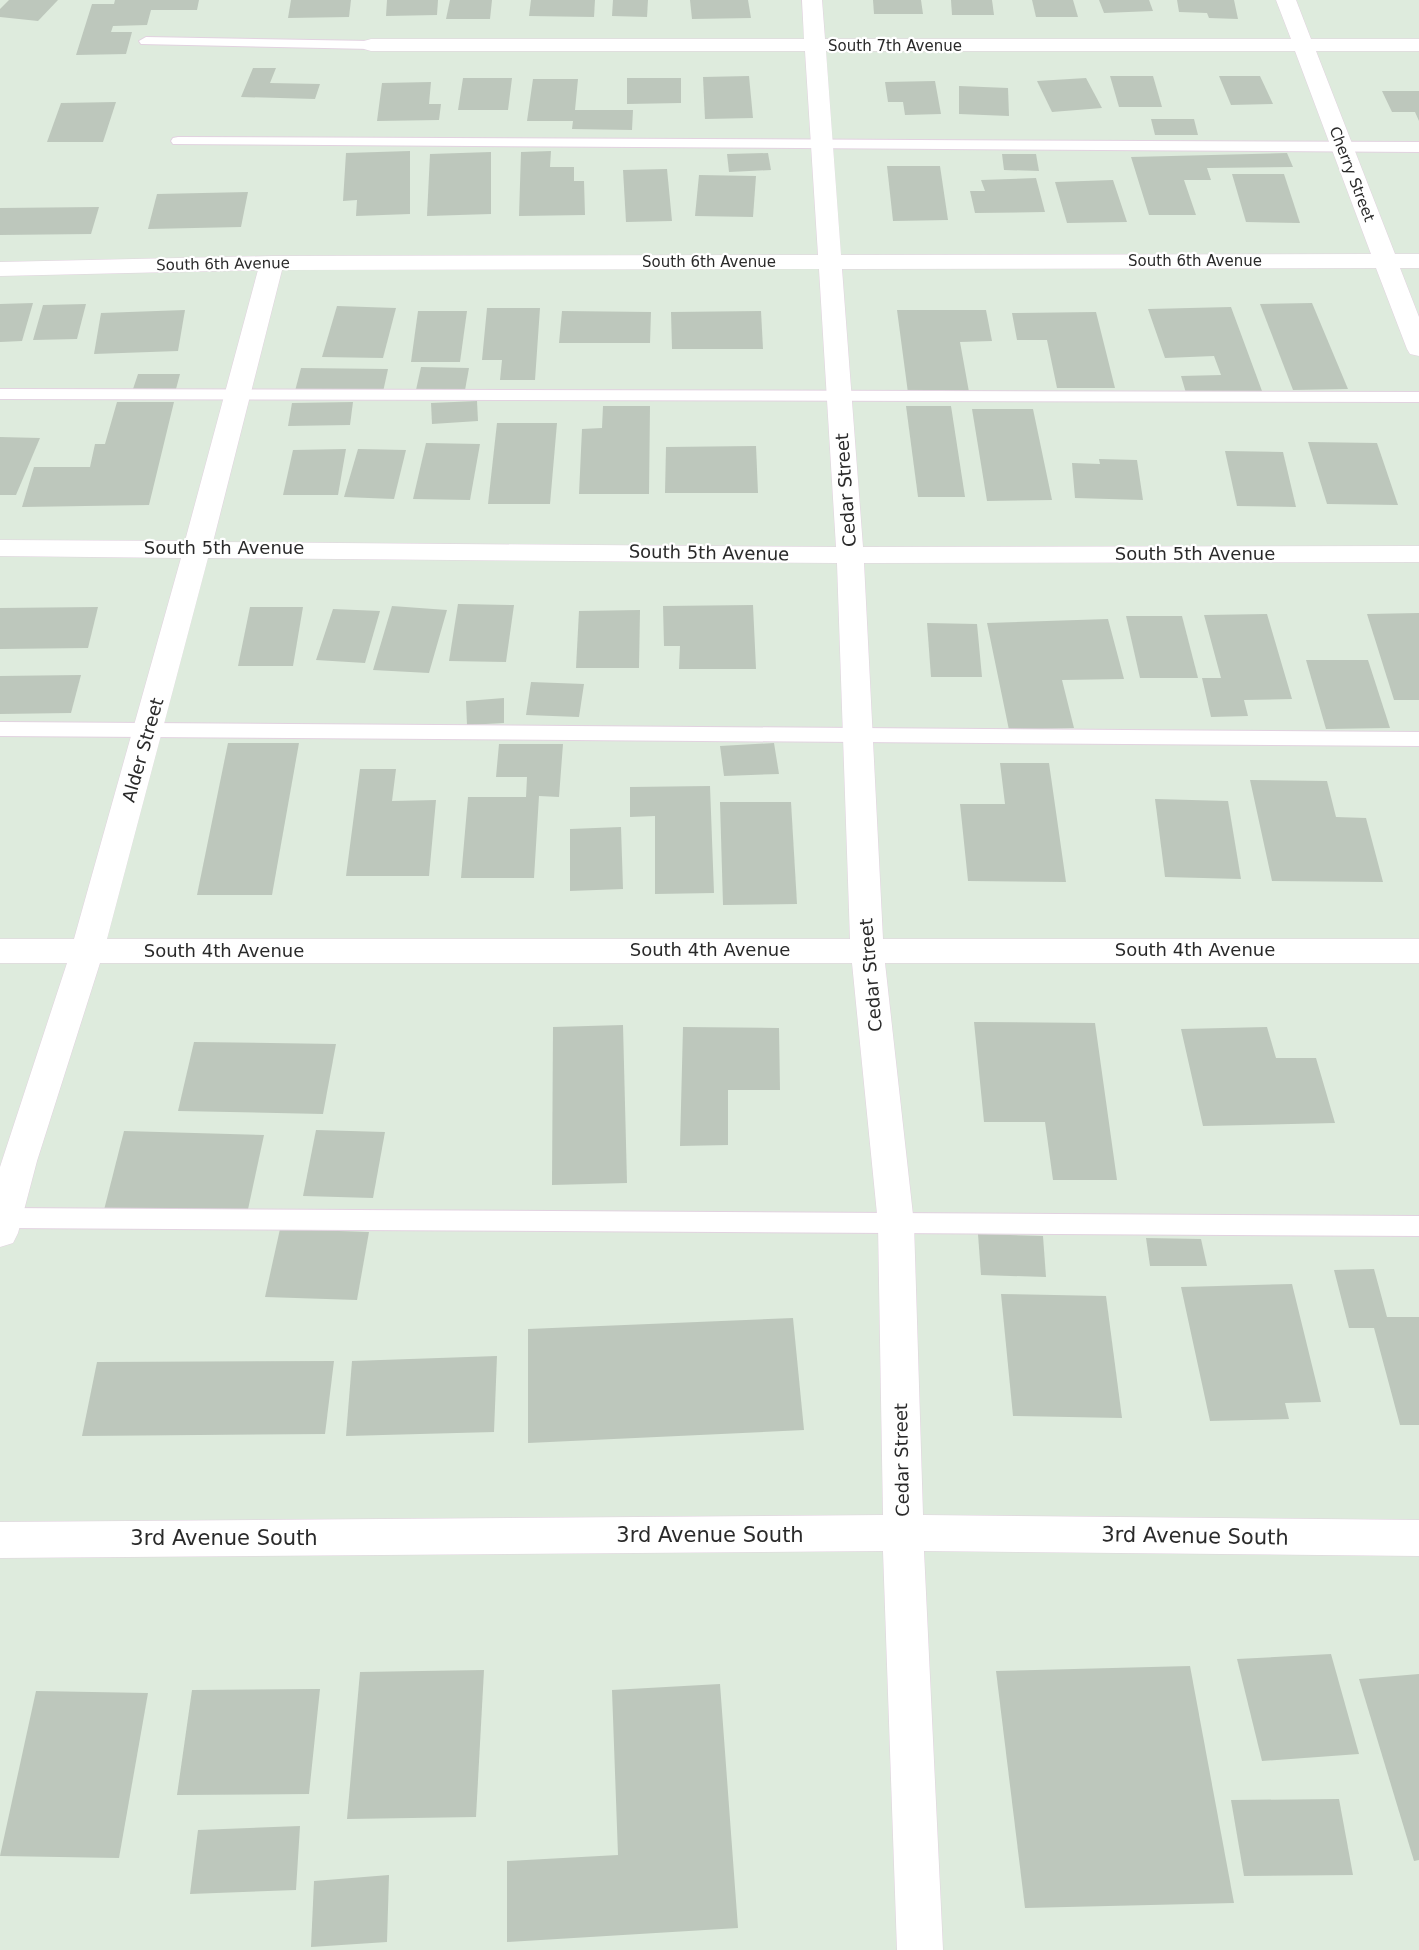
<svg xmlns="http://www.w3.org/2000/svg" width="1419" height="1950" font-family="'DejaVu Sans',sans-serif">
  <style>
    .building { fill: #bdc7bc }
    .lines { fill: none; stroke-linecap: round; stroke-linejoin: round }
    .service-casing { stroke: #e2d2e0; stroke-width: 2 }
    .minor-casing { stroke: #e2d2e0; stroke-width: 1 }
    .service { fill: #fff; fill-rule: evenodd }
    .minor { fill: #fff; fill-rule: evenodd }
    .labels { text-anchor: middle; stroke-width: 4.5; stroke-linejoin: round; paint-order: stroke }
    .far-street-label { font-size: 15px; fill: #2a2a2a; stroke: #fff }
    .street-label { font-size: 18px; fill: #2a2a2a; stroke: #fff }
    .near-street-label { font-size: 21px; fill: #2a2a2a; stroke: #fff }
  </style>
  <rect width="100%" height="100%" fill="#deebdd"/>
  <g class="building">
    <path d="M9,0h49l-20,21 -38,-4v-8z"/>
    <path d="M115,0h84l-2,10h-46l-4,15 -34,1 -2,6h21l-6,22 -50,1 16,-51h22z"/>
    <path d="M291,0h60l-2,17 -61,1z"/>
    <path d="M387,0h51l-1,15 -51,1z"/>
    <path d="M450,0h42l-2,19h-44z"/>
    <path d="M531,0h64l-1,17 -65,-1z"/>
    <path d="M613,0h35l-1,17 -35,-1z"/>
    <path d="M690,0h58l3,18 -59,1z"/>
    <path d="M873,0h48l2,14h-49z"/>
    <path d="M951,0h41l2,15h-42z"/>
    <path d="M1032,0h41l5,17h-42z"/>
    <path d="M1099,0h50l4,11 -49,2z"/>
    <path d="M1177,0h57l4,19 -29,-1 -2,-5 -28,-1z"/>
    <path d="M253,68h23l-6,15 50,1 -5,15 -74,-2z"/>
    <path d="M749,76l4,42 -48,1 -2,-42z"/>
    <path d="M1110,76h43l9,31h-43z"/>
    <path d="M1219,76h41l13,28 -42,1z"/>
    <path d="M463,78h49l-4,32h-50z"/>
    <path d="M627,78h54v25l-54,1z"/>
    <path d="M1086,78l16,30 -50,4 -15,-31z"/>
    <path d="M533,79h45l-3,31h58l-1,20 -60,-1 1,-8h-46z"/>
    <path d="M935,81l6,33 -36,1 -2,-13h-15l-3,-20z"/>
    <path d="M431,82l-2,22h12l-2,16 -62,1 5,-38z"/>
    <path d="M959,86l49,2 1,28 -50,-2z"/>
    <path d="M1382,91h37v30l-4,-9h-23z"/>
    <path d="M116,102l-13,40h-56l14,-39z"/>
    <path d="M1151,119h43l4,16h-43z"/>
    <path d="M410,151v63l-54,2 1,-16 -14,1 3,-48z"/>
    <path d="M551,151l-1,16h24v14h10l1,34 -66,1 2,-64z"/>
    <path d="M491,152v62l-64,2 3,-62z"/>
    <path d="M768,153l3,17 -42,2 -2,-18z"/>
    <path d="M1287,153l6,14 -86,1 4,12h-27l12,35h-47l-18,-58z"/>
    <path d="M1002,154h34l3,17 -35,-1z"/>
    <path d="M887,166h53l8,54 -55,1z"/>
    <path d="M667,169l5,52 -46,1 -3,-52z"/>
    <path d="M1232,174h52l16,49 -54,-1z"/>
    <path d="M699,175l57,1 -3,41 -58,-1z"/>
    <path d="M1036,178l9,34 -70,1 -5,-22h15l-4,-11z"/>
    <path d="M1113,180l14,42 -60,1 -12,-41z"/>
    <path d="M248,192l-7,35 -93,2 9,-35z"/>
    <path d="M99,207l-8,27 -91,1v-27z"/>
    <path d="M33,303l-11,38 -22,1v-38z"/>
    <path d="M1312,303l36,86 -55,1 -33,-86z"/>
    <path d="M86,304l-9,35 -44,1 10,-35z"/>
    <path d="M337,306l59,2 -13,50 -61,-1z"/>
    <path d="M1231,307l31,84 -76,2 -5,-17 40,-1 -7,-19 -49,2 -17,-49z"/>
    <path d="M487,308h53l-5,72h-35l2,-20h-20z"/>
    <path d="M185,310l-7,41 -84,3 7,-41z"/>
    <path d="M897,310h89l6,31 -32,1 9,50 -61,1z"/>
    <path d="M418,311h49l-7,51h-49z"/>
    <path d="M562,311l89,1 -1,31h-91z"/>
    <path d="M761,311l2,38h-91l-1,-37z"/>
    <path d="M1096,312l19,76h-58l-10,-48h-30l-5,-27z"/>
    <path d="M421,367l48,1 -4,22h-49z"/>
    <path d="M301,368l87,1 -5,23 -88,-1z"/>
    <path d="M138,374h42l-4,15h-43z"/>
    <path d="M477,401l1,20 -46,3 -1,-21z"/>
    <path d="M117,402h57l-25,103 -127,2 12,-40h56l5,-23h10z"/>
    <path d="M353,402l-3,23 -62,1 4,-23z"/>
    <path d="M603,406h47l-1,88h-70l3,-65 20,-1z"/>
    <path d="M906,406h45l14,91h-47z"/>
    <path d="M972,409h61l19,91 -65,1z"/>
    <path d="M497,423h60l-7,81h-62z"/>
    <path d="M0,437l40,1 -24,57h-16z"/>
    <path d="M1308,442l69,1 21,62 -71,-1z"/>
    <path d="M426,443l54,1 -10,56 -57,-1z"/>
    <path d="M756,446l2,47h-93l1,-46z"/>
    <path d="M346,449l-8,46h-55l10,-45z"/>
    <path d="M358,449l48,1 -12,49 -50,-2z"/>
    <path d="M1225,451l58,1 13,55 -59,-1z"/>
    <path d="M1099,459l38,1 6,40 -68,-2 -3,-35 28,1z"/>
    <path d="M458,604l56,1 -8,57 -57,-1z"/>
    <path d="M753,605l3,64h-77l1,-23h-16l-1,-40z"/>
    <path d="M392,606l55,4 -18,63 -56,-3z"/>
    <path d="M98,607l-10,41 -88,1v-41z"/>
    <path d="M250,607h53l-10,59h-55z"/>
    <path d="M333,609l47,2 -15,52 -49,-3z"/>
    <path d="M640,610l-1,58h-63l3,-57z"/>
    <path d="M1419,613v87h-25l-27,-86z"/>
    <path d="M1267,614l25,85 -48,1 4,16 -37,1 -9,-39h19l-17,-63z"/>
    <path d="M1126,616h56l16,62h-58z"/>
    <path d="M1108,619l16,60 -62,1 12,48 -65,2 -22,-107z"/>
    <path d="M927,623l50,1 5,53h-51z"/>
    <path d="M1306,660h62l22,68 -64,1z"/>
    <path d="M81,675l-10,38 -71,1v-38z"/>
    <path d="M531,682l53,2 -5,33 -53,-2z"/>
    <path d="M504,698v25l-37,2 -1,-24z"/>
    <path d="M228,743h71l-27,152h-75z"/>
    <path d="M774,743l5,31 -55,2 -4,-30z"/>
    <path d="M499,744h64l-4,53 -20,-1 -5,82h-73l7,-81h58l1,-20h-31z"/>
    <path d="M1000,763h49l17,119 -98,-1 -8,-77h45z"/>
    <path d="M360,769h36l-4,32 44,-1 -7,76h-83z"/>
    <path d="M1250,780l77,1 9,36 30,1 17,64 -111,-1z"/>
    <path d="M710,786l4,107 -59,1v-78l-25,1v-30z"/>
    <path d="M1155,799l73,2 13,78 -76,-2z"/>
    <path d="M720,802h71l6,102 -74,1z"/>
    <path d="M621,827l2,62 -53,2v-62z"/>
    <path d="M974,1022l121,1 22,157h-64l-8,-58h-61z"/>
    <path d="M623,1025l4,158 -75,2 1,-158z"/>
    <path d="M683,1027l96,1 1,62h-52v55l-48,1z"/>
    <path d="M1267,1027l9,31h40l19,65 -132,3 -22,-97z"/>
    <path d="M194,1042l142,2 -13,70 -145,-3z"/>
    <path d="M316,1130l69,2 -12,66 -70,-2z"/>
    <path d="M124,1131l140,4 -17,79 -143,-4z"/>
    <path d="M280,1229l89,3 -12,68 -92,-3z"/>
    <path d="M978,1234l65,2 3,41 -65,-2z"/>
    <path d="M1146,1238l55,1 6,27h-57z"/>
    <path d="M1374,1269l13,48h32v108h-19l-26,-97h-25l-15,-58z"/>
    <path d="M1292,1284l29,118 -36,1 4,16 -79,2 -29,-134z"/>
    <path d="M1001,1294l105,2 16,122 -109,-2z"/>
    <path d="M793,1318l11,112 -276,13v-114z"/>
    <path d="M497,1356l-3,76 -148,4 6,-75z"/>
    <path d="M334,1361l-9,73 -243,2 15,-74z"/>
    <path d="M1331,1654l28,100 -97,7 -25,-102z"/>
    <path d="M1190,1666l44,237 -209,5 -29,-237z"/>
    <path d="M484,1670l-8,147 -129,2 13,-147z"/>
    <path d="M1419,1674v186l-5,1 -55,-182z"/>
    <path d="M720,1684l18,244 -231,14v-81l111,-6 -6,-165z"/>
    <path d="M320,1689l-11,105 -132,1 15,-105z"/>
    <path d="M36,1691l112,2 -29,165 -119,-2z"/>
    <path d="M1339,1799l14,76 -109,1 -13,-76z"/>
    <path d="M300,1826l-4,64 -106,4 8,-64z"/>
    <path d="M389,1875l-2,67 -76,5 3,-66z"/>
  </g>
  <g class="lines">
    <defs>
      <g id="service">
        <path d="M146,37l225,4 7,4 -7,4 -230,-5 -2,-3z"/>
        <path d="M178,137l1241,5v10l-1246,-8 -2,-3 2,-3z"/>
        <path d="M0,389l1419,3v10l-1419,-3z"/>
        <path d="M0,722l1419,10v14l-1419,-10z"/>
        <path d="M4,1208l1415,8v20l-1415,-8 -4,-2v-16z"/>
      </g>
      <path id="minor" d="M802,0h20l3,39h466l-15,-39h20l15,39h108v12h-103l79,203h24v14h-19l19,49v39l-9,-2 -3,-5 -31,-81 -534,1 21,278 556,-1v16l-555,1 19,376h536v24h-534l29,261 9,291 496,5v36l-495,-5 19,399h-46l-14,-399 -883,7v-36l883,-7 -5,-291 -26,-261h-752l-63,198 -19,72 -5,10 -13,4v-80l67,-204h-67v-24h74l107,-381 -181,-2v-16l185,1 73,-271 -258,6v-14l272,-6 546,-1 -13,-204h-434l-7,-2 -3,-4 3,-4 7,-2h433zM826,51h469l76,203 -530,1zM819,269l17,278 -623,-5 69,-272zM208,558l629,5 13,376h-743z"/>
    </defs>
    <use href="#service" class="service-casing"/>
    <use href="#minor" class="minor-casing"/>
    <use href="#service" class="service"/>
    <use href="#minor" class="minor"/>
  </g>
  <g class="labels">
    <g class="far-street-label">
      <text x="895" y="51">South 7th Avenue</text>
      <text transform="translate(1352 174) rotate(69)" y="5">Cherry Street</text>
      <text x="1195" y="266">South 6th Avenue</text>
      <text x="709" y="267">South 6th Avenue</text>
      <text transform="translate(223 264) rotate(-1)" y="5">South 6th Avenue</text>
    </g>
    <g class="street-label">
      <text transform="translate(846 490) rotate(-94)" y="6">Cedar Street</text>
      <text x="224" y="554">South 5th Avenue</text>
      <text transform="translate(709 553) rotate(1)" y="6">South 5th Avenue</text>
      <text x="1195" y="560">South 5th Avenue</text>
      <text transform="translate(143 750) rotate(-74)" y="6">Alder Street</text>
      <text x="710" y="956">South 4th Avenue</text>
      <text x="1195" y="956">South 4th Avenue</text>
      <text x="224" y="957">South 4th Avenue</text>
      <text transform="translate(871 975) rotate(-95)" y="6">Cedar Street</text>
      <text transform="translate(902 1460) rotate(-91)" y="6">Cedar Street</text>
    </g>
    <g class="near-street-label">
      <text x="710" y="1542">3rd Avenue South</text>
      <text transform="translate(1195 1536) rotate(1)" y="7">3rd Avenue South</text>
      <text x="224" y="1545">3rd Avenue South</text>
    </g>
  </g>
</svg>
